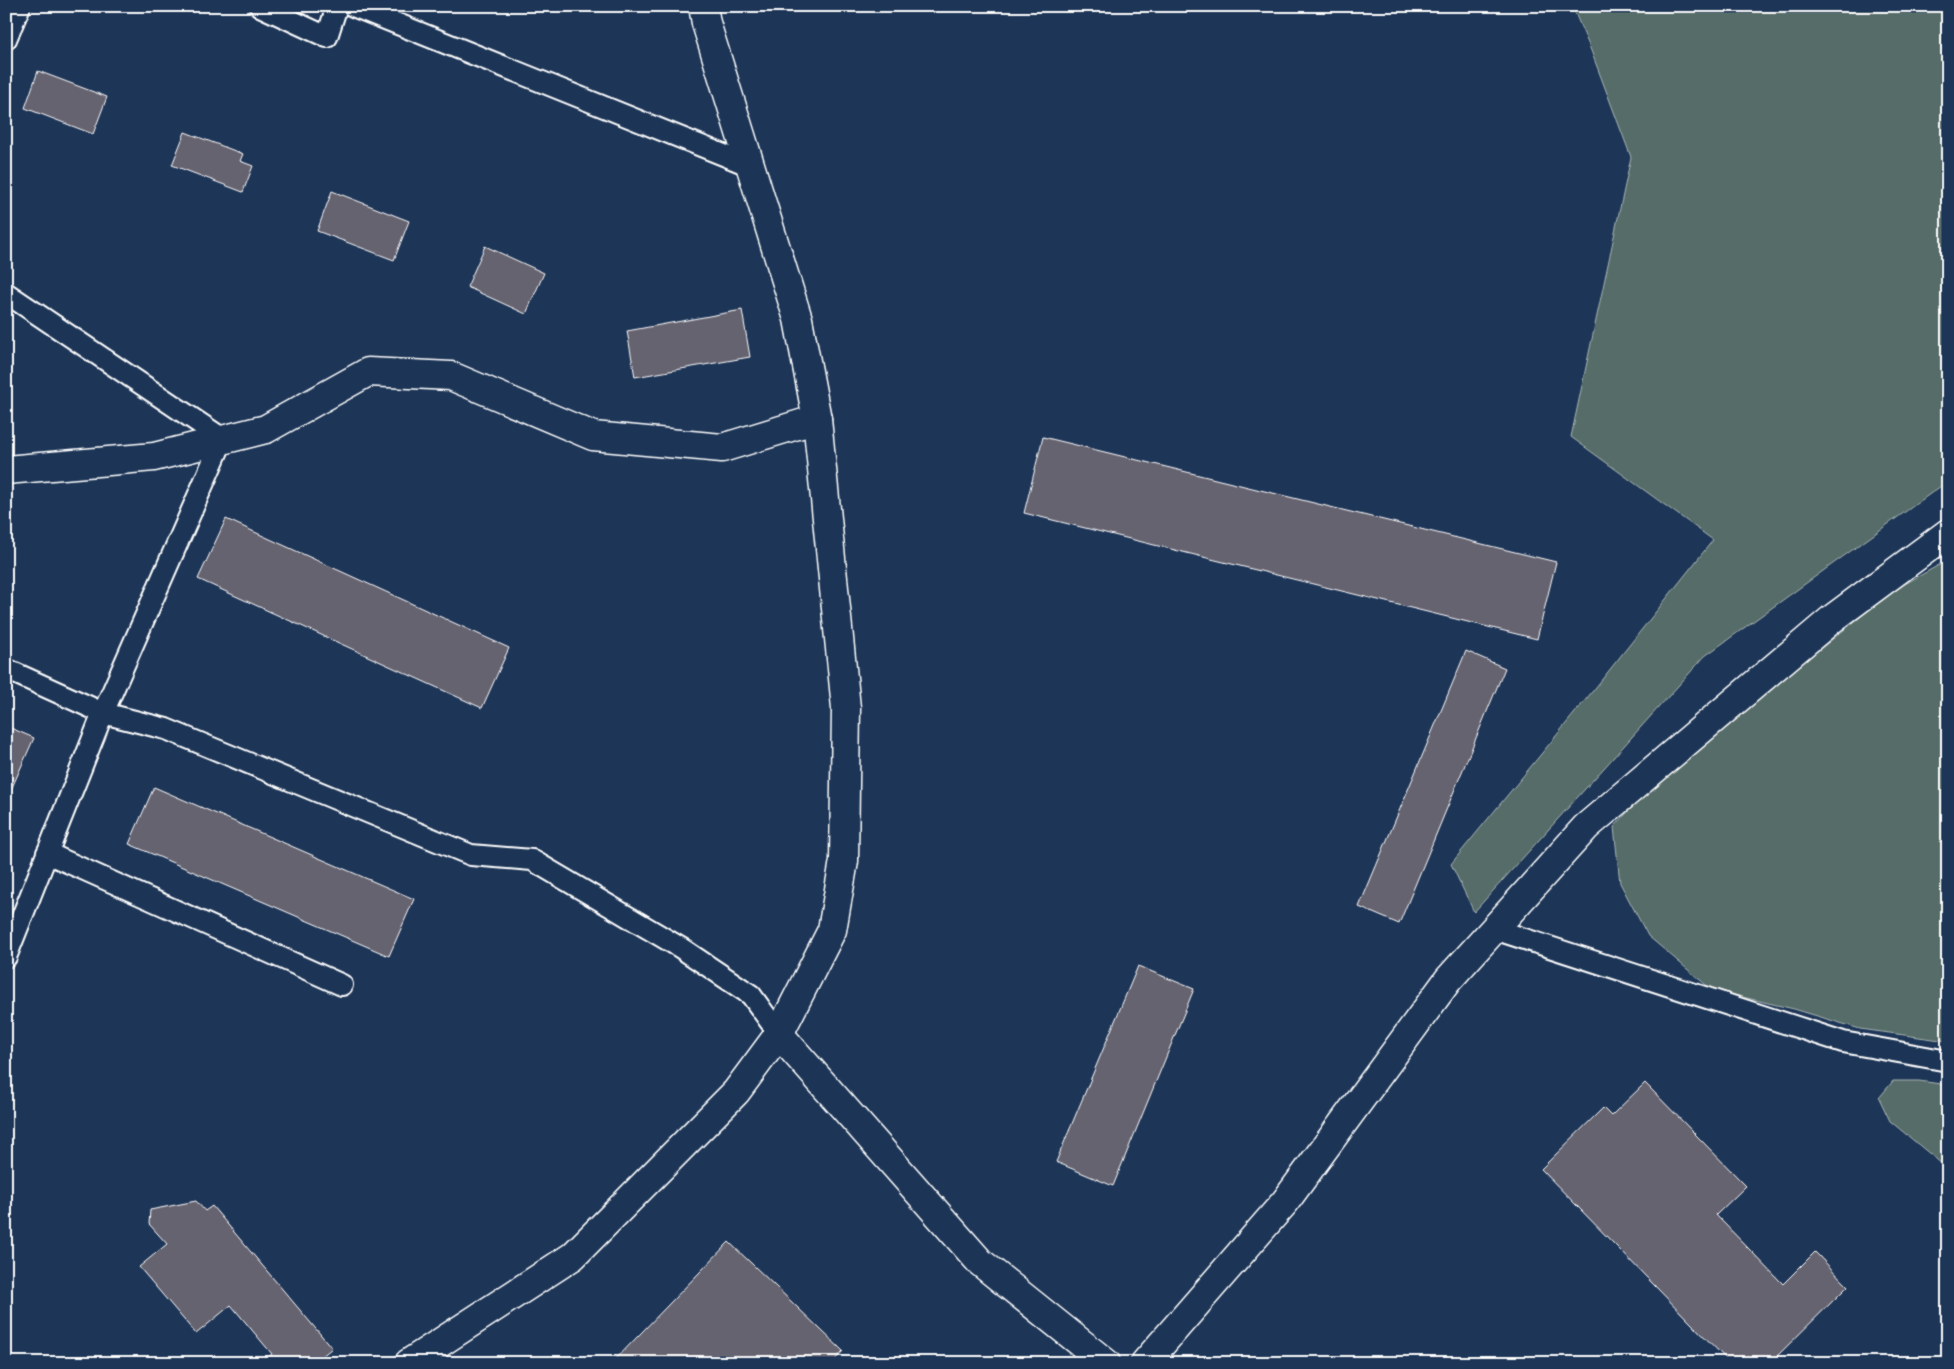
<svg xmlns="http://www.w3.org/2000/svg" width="1954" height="1369" font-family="'Shantell Sans',sans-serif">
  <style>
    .green { fill: #566c68; stroke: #aab6b4 }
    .building { fill: #666370; stroke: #fff }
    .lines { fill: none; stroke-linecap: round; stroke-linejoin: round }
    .lane-casing { stroke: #fff; stroke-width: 24 }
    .street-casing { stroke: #fff; stroke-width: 31 }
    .lane { stroke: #1d3557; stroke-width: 20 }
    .street { stroke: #1d3557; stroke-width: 28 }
  </style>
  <rect width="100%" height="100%" fill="#1d3557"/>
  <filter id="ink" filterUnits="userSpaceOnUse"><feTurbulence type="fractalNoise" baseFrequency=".02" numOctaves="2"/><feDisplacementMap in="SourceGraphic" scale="10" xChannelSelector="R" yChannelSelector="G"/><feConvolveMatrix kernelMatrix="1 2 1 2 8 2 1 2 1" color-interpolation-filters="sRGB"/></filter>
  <g filter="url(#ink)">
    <g class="green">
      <path d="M1572,6h376v475l-243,175 -231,256 -23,-48 141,-172 121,-152 -142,-103 60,-280 -41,-109z"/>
      <path d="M1948,560v481l-88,-12 -66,-20 -82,-19 -64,-54 -28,-53 -6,-56 47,-51 233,-186z"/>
      <path d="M1893,1081h26l29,4v84l-58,-48 -11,-23z"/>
    </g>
    <g class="building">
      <path d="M38,71l69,26 -14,37 -68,-26z"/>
      <path d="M185,132l58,22 -3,7 13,5 -10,26 -71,-27z"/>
      <path d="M332,191l77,30 -15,39 -77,-29z"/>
      <path d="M485,246l59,27 -18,41 -59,-27z"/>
      <path d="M742,310l8,47 -115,20 -8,-46z"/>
      <path d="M1043,437l513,125 -19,77 -513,-126z"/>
      <path d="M226,519l283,129 -27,60 -284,-129z"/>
      <path d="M1466,651l39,17 -106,256 -40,-17z"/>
      <path d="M6,726l28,12 -28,63z"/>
      <path d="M154,787l260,112 -25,57 -260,-112z"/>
      <path d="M1138,966l56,23 -81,197 -57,-24z"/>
      <path d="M1645,1083l101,103 -30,29 67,69 32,-32 33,34 -78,77h-40l-189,-194 62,-61 8,8z"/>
      <path d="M196,1201l9,10 7,-5 120,142 -18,15h-52l10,-9 -41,-49 -35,29 -57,-67 28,-23 -18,-20 1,-14z"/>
      <path d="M729,1242l114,109 -11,12h-220z"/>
    </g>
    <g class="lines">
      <defs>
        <g id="lane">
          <path d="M260,6l67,31 10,-31"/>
          <path d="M353,6l398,160"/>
          <path d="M6,39l14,-33"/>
          <path d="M6,293l217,146 -120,274 63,16 305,126 61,5 149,88 70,47 28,39"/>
          <path d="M6,669l97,44 -97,244"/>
          <path d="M47,853l295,132"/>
          <path d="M1494,929l349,113 105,19"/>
        </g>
        <g id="street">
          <path d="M6,470l148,-13 112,-28 102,-57 83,4 142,60 129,12 95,-29"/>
          <path d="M779,1034l201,228 126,101"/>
          <path d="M409,1363l164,-107 163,-164 43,-58 53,-104 12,-69 2,-153 -29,-289 -19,-100 -92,-296 -3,-17"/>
          <path d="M1145,1363l140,-161 163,-222 138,-153 246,-208 116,-86"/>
        </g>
      </defs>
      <use href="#lane" class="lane-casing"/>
      <use href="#street" class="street-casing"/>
      <use href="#lane" class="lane"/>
      <use href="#street" class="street"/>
    </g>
  </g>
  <rect width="1954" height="1369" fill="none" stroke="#1d3557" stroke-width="25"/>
  <rect x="12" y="12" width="1929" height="1344" fill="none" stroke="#fff" stroke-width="2" filter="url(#ink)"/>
</svg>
